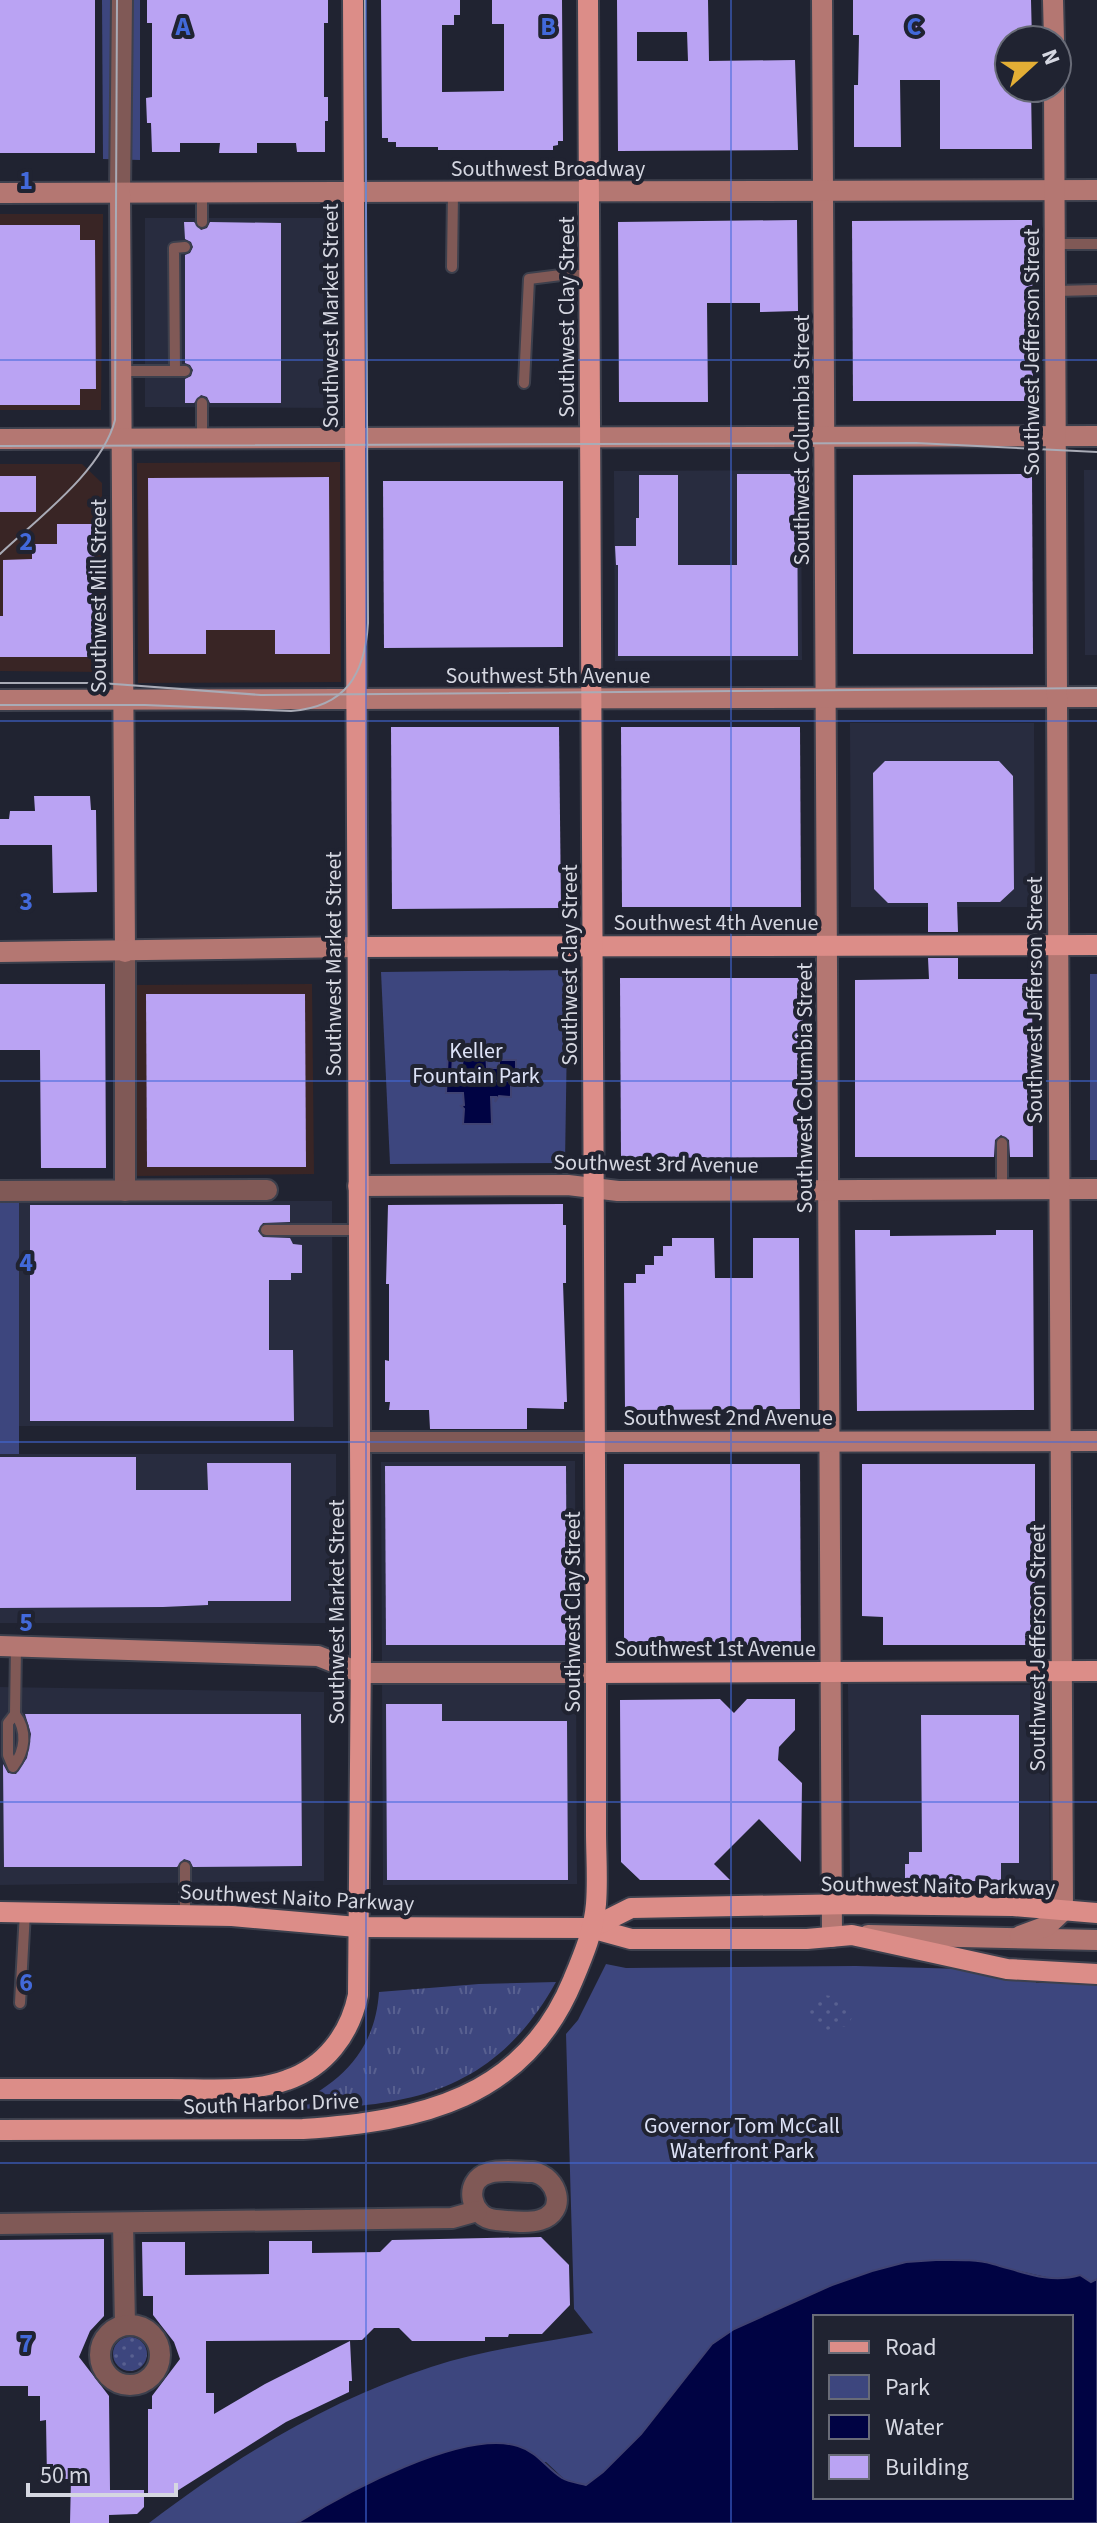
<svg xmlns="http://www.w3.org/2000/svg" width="1097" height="2523" font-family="'Source Sans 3',sans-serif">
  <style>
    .built { fill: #282c3f }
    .education { fill: #392525 }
    .grass { fill: url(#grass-tufts) }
    .park { fill: #3d467e }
    .garden { fill: url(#garden-dots) }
    .water { fill: #000343; stroke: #404372; stroke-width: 2; fill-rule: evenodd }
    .building { fill: #baa3f3; fill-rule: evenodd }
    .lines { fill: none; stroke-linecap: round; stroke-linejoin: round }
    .lane-casing { stroke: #3d404d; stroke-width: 14 }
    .street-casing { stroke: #3d404d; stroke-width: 24 }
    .secondary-casing { stroke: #3d404d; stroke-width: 24 }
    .primary-casing { stroke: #3d404d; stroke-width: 24 }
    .lane { stroke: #805956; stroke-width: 10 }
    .street { stroke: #805956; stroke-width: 20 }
    .secondary { stroke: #b47772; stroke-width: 20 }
    .primary { stroke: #dc8d88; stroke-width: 20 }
    .tram { stroke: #a9abb6; stroke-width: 2 }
    .grid { fill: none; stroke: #4269da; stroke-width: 2; stroke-opacity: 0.55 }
    .labels { text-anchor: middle; stroke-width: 8; stroke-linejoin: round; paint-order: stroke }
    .street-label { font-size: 22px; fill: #d5d7e1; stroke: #202331 }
    .park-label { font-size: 22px; fill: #dde2f7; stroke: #202331 }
    .grid-label { font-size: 26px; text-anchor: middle; font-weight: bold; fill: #4269da; stroke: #202331; stroke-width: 8; stroke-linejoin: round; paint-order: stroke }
  </style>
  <defs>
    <pattern id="grass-tufts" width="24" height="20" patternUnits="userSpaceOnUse" patternTransform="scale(2)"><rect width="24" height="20" fill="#3d467e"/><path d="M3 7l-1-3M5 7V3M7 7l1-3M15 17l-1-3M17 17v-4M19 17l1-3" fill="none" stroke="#586090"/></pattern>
    <pattern id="garden-dots" width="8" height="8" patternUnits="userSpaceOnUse" patternTransform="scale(2)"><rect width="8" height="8" fill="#3d467e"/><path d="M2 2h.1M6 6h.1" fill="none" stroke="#586090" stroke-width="1.8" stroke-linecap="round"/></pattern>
  </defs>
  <rect width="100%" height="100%" fill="#202331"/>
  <g class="built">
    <path d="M145,218h191v190l-191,-1z"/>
    <path d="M801,470l1,190 -187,1 -1,-190z"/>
    <path d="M1084,470h13v185h-12z"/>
    <path d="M850,723h184l1,184h-184z"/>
    <path d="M19,1201h313l1,226 -314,-1z"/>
    <rect x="0" y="1454" width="336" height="169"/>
    <path d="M575,1461l2,423 -194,1 -2,-423z"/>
    <path d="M848,1684l200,1 2,203h-200z"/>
    <path d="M0,1687l324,5v189l-324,4z"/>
  </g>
  <g class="education">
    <path d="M0,214h103l-2,196h-101z"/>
    <path d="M340,462l1,220 -203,1 -1,-220z"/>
    <path d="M0,464h82l20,19 1,189 -103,-1z"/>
    <path d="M312,984l2,190 -177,2 -2,-191z"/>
  </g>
  <path class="grass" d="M556,1982c-63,113 -150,126 -269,127 52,-25 88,-56 92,-117l100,-8z"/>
  <g class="park">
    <path d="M102,0h38v160l-37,-1z"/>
    <path d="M568,970l-3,193 -175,1 -9,-192z"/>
    <rect x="1090" y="974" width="7" height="186"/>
    <rect x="0" y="1179" width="19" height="275"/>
    <path d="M1090,1962h7v317l-6,3 -11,-7 -25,4 -84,-19h-35l-30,2 -74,23 -98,44 -22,15 -71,90 -38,38 -18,13 -21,-6 -18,-17h-129l-58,27 -62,34h-148c85,-65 180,-123 282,-156 52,-17 108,-24 162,-34l-19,-24 -8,-275 12,-14 28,-56 20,4 230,-2 179,5 1,12 53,-1z"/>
  </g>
  <g class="garden">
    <path d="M824,1995l14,2 11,7 4,12 -6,10 -20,4 -18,-8c-8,-14 0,-24 15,-27z"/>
    <circle cx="130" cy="2354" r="17"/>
  </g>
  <g class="water">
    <path d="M471,1043v9h15l1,16h12v-8h17v20h-5v17l-12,-1 -4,6 1,-5h-5l1,27h-29l1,-15 -3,-3 3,-1 -1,-12h-17l2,-41h5l-1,25h9l3,-33z"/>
    <path d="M936,2260c20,0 39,-1 57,4 30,8 57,20 87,11l11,7 6,-3v244h-800c48,-30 165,-94 221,-77 20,6 28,22 44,32 7,4 16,5 24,7l17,-13 38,-38 71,-90 22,-15 98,-44 40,-14 34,-9zM1071,2317v180h-256v-180z"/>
  </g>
  <g class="building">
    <rect x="0" y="0" width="95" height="153"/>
    <path d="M147,0h181v23h-4v74h4v24h-3v31h-28l-1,-9h-39v10h-38l1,-10h-40v9h-28l-1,-29h-4l-1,-25 6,-1v-74h-5z"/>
    <path d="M381,0h79v15h-6v10h-12v67l62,-1v-67h-12v-24h70l1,141h-5v4l-5,1v4h-115v-3h-42v-5h-8v-4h-6z"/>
    <path d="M617,0h91l1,61 86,-1 3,90 -180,1zM637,32h50l1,29h-51z"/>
    <path d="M853,0h178l1,40h-23v48h22l1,61h-92v-69h-40l1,67h-47v-62h4l1,-50h-6z"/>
    <path d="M797,220l1,91 -38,1v-9h-53l1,99h-89l-1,-180z"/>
    <path d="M1032,220l1,181h-180l-1,-180z"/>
    <path d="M184,222h10l7,8 6,-2 3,-6 71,1v180h-71l-3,-6 -6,-2 -7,8h-9v-24l6,-3 2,-6 -3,-5 -5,-2v-108l5,-2 3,-6 -2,-5 -6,-3z"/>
    <path d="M0,225h80v15h15l1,149h-16v16h-80z"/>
    <path d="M737,474h60l1,182h-180v-91h-2l-1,-19h21v-28h3v-43h39v90h59z"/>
    <path d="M1032,474l1,180h-180v-179z"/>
    <rect x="0" y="476" width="36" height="36"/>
    <path d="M329,477l1,177h-55v-24h-69v24h-57l-1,-176z"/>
    <path d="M383,481h180v166l-179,1z"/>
    <path d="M57,524h37l1,96h3l1,23h-4l1,14h-96v-41h3v-56l29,-1v-15h25z"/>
    <path d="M391,727h168l2,181 -169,1z"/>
    <path d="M621,727h179l1,180h-179z"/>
    <path d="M885,761h114l14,15 1,113 -14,13h-43l1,30h-30v-29h-40l-14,-14 -1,-116z"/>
    <path d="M34,796h56l1,14h5l1,82 -44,1 -1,-48h-52v-26h9l1,-8h25z"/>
    <path d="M928,958h30v21h74l1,178h-23l-1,-17 -8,-5 -6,5 -1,17h-139v-177l74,-1z"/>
    <path d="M620,978h183v179l-182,1z"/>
    <path d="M0,984h105l1,184h-65l-1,-118h-40z"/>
    <path d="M146,994h159l1,173h-159z"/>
    <path d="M563,1204v21h3v58h-3l4,119h-3v7l-37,-1v21h-97l-1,-19h-40l1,-8h-5v-42l4,1v-77h-3l2,-79z"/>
    <path d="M30,1205h260v17l-27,1 -5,8 5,6 27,1 3,6 9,1v28h-11v7h-22v70h24l1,71h-264z"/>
    <path d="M855,1230h35v6l106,-1v-5h37l1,180 -177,1z"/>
    <path d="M672,1238h42l1,40h38v-40h46l1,171 -175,1 -1,-127h12v-9h9v-9h9v-9h9v-10h9z"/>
    <path d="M0,1457h136v33h72l-1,-27h84v138h-83v4l-45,2 -163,1z"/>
    <path d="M624,1464h176l1,181h-177z"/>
    <path d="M862,1464h173v181h-152v-28l-21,-1z"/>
    <path d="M385,1466h181l1,179h-181z"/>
    <path d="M720,1699l14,14 13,-14h48v31l-16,17 -1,13 24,23 -1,79 -42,-43 -45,45 16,16h-90l-19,-18 -1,-162z"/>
    <path d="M386,1704h56v17h125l1,159h-181z"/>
    <path d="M25,1714h276l1,152 -109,1 -3,-6 -6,-2 -7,8h-173l-1,-103 5,9 8,1 11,-16 4,-24z"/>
    <path d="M921,1715h98v148h-18v18h-96v-17h4v-12h13z"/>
    <path d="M541,2237l28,28 1,40 -28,29h-33l-1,3h-23v4h-73l-13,-13h-25l-12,12 -156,1v52h8v21l51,-30 85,-43 2,40h-3v11l-63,30 -117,74 -21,1v-88h4v-13l28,-37 -6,-17 -21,-27v-19h-10l-1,-54h43v33l84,-1v-33h43v12l68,-1 12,-12z"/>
    <path d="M104,2239v77l-14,15 -11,26 30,39 1,94h34v17l-7,7 -28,1v8h-39l1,-44h-24l-1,-59 -6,1v-25h-12v-10h-28v-146z"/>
  </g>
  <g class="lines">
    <defs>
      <g id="lane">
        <path d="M202,222v-29"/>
        <path d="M1054,244h43"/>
        <path d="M452,267l1,-75"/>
        <path d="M1056,291l41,-1"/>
        <path d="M121,371h64"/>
        <path d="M175,371l-1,-123 11,-1"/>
        <path d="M524,383l5,-104 32,-4h28"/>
        <path d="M202,403v35"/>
        <path d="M1002,1143v46"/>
        <path d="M266,1230h92"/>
        <path d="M15,1714c13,17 10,37 -2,53l-5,-12v-32l7,-9 1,-68"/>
        <path d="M185,1915v-48"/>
        <path d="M20,2003l5,-91"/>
      </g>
      <g id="street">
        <path d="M120,193l2,-193"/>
        <path d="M125,952v239"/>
        <path d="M0,1191l267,-1"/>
        <path d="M360,1442h235"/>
        <path d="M533,2172c25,5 35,40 7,48 -13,4 -31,1 -44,0 -26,-1 -34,-40 -7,-47 13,-4 31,-1 44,-1z"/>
        <path d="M123,2223l2,102"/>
        <path d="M0,2224l452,-6 25,-7"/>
        <circle cx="130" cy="2355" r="30"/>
      </g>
      <g id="secondary">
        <path d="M822,0l10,1937"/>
        <path d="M1053,0l1,40"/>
        <path d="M0,193l1097,-3"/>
        <path d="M120,193l5,759"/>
        <path d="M0,439l1097,-3"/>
        <path d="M0,700l1097,-3"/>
        <path d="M0,952l357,-5"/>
        <path d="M358,1186l210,-1 50,6 479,-2"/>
        <path d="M595,1442l502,-1"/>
        <path d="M0,1646l318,10 43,17h235"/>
        <path d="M868,1935l229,5"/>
        <path d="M1020,1936l27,-10 16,-15 -9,-1823"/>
      </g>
      <g id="primary">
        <path d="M357,947l740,-2"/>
        <path d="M596,1673l501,-2"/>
        <path d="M0,1912l232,4 125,11 234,1 40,11h176l45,-4 155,34 90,5"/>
        <path d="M591,1928l40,-20 222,-4 160,2 84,7"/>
        <path d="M0,2089c57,0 114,0 171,0 37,0 81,4 116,-9 38,-13 63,-46 71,-85l3,-346 -8,-1649"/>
        <path d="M0,2130l303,-1c117,-8 221,-30 270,-149 10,-24 21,-50 23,-76 2,-24 0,-49 0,-73 0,-53 0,-106 0,-158l-8,-1673"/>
      </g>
    </defs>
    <use href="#lane" class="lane-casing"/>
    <use href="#street" class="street-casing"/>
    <use href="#secondary" class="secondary-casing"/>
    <use href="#primary" class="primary-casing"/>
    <use href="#lane" class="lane"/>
    <use href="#street" class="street"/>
    <use href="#secondary" class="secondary"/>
    <use href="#primary" class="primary"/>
    <g class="tram">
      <path d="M0,446l916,-3 181,9"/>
      <path d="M0,554c38,-36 102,-83 115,-134l2,-420"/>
      <path d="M0,683h101l160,12 836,-7"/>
      <path d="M0,705h145l146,6c55,-4 74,-37 77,-88l-3,-623"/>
    </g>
  </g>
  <path class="grid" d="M366,0v2523M731,0v2523M0,360h1097M0,721h1097M0,1081h1097M0,1442h1097M0,1802h1097M0,2163h1097"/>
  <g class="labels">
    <g class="street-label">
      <text x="548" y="176">Southwest Broadway</text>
      <text transform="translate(330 316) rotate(-90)" y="8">Southwest Market Street</text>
      <text transform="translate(566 317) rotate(-90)" y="8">Southwest Clay Street</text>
      <text transform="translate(1031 352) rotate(-90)" y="8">Southwest Jefferson Street</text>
      <text transform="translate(801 440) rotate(-90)" y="8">Southwest Columbia Street</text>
      <text transform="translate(98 596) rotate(-90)" y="8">Southwest Mill Street</text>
      <text x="548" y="683">Southwest 5th Avenue</text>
      <text x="716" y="930">Southwest 4th Avenue</text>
      <text transform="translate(333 964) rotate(-90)" y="8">Southwest Market Street</text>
      <text transform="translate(569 965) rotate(-90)" y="8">Southwest Clay Street</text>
      <text transform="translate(1034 1000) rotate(-90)" y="8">Southwest Jefferson Street</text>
      <text transform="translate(804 1088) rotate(-90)" y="8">Southwest Columbia Street</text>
      <text transform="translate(656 1163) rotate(1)" y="8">Southwest 3rd Avenue</text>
      <text x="728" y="1425">Southwest 2nd Avenue</text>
      <text transform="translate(336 1612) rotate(-90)" y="8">Southwest Market Street</text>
      <text transform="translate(572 1612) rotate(-90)" y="8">Southwest Clay Street</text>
      <text x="715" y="1656">Southwest 1st Avenue</text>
      <text transform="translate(1037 1648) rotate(-90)" y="8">Southwest Jefferson Street</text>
      <text transform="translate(938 1885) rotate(1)" y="8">Southwest Naito Parkway</text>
      <text transform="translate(297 1897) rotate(3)" y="8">Southwest Naito Parkway</text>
      <text transform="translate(271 2103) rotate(-2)" y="8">South Harbor Drive</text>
    </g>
    <g class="park-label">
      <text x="476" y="1058">Keller<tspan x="476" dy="25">Fountain Park</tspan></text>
      <text x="742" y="2133">Governor Tom McCall<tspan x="742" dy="25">Waterfront Park</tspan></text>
    </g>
  </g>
  <g class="grid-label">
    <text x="183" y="35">A</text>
    <text x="548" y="35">B</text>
    <text x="914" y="35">C</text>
    <text x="26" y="189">1</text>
    <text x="26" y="550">2</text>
    <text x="26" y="910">3</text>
    <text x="26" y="1271">4</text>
    <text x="26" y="1631">5</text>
    <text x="26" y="1991">6</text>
    <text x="26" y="2352">7</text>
  </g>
  <rect x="813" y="2315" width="260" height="184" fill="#202331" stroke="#686b77" stroke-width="2"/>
  <rect x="829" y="2341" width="40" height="12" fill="#dc8d88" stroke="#686b77" stroke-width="2"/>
  <text x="885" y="2355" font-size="24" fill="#d5d7e1">Road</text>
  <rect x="829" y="2375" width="40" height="24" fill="#3d467e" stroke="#686b77" stroke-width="2"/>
  <text x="885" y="2395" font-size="24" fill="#d5d7e1">Park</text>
  <rect x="829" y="2415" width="40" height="24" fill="#000343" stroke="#686b77" stroke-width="2"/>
  <text x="885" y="2435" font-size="24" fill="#d5d7e1">Water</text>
  <rect x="829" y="2455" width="40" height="24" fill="#baa3f3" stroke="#686b77" stroke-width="2"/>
  <text x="885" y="2475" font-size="24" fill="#d5d7e1">Building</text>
  <g transform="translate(1033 64) rotate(69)"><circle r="38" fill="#202331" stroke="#686b77" stroke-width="2"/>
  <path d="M0-6L14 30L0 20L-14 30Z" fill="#e3ae35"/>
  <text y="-12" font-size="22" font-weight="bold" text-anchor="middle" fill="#d5d7e1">N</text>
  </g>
  <path d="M28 2483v12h148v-12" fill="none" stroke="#d5d7e1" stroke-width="4"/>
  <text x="40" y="2483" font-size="24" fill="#d5d7e1" stroke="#202331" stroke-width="6" paint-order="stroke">50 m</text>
</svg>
